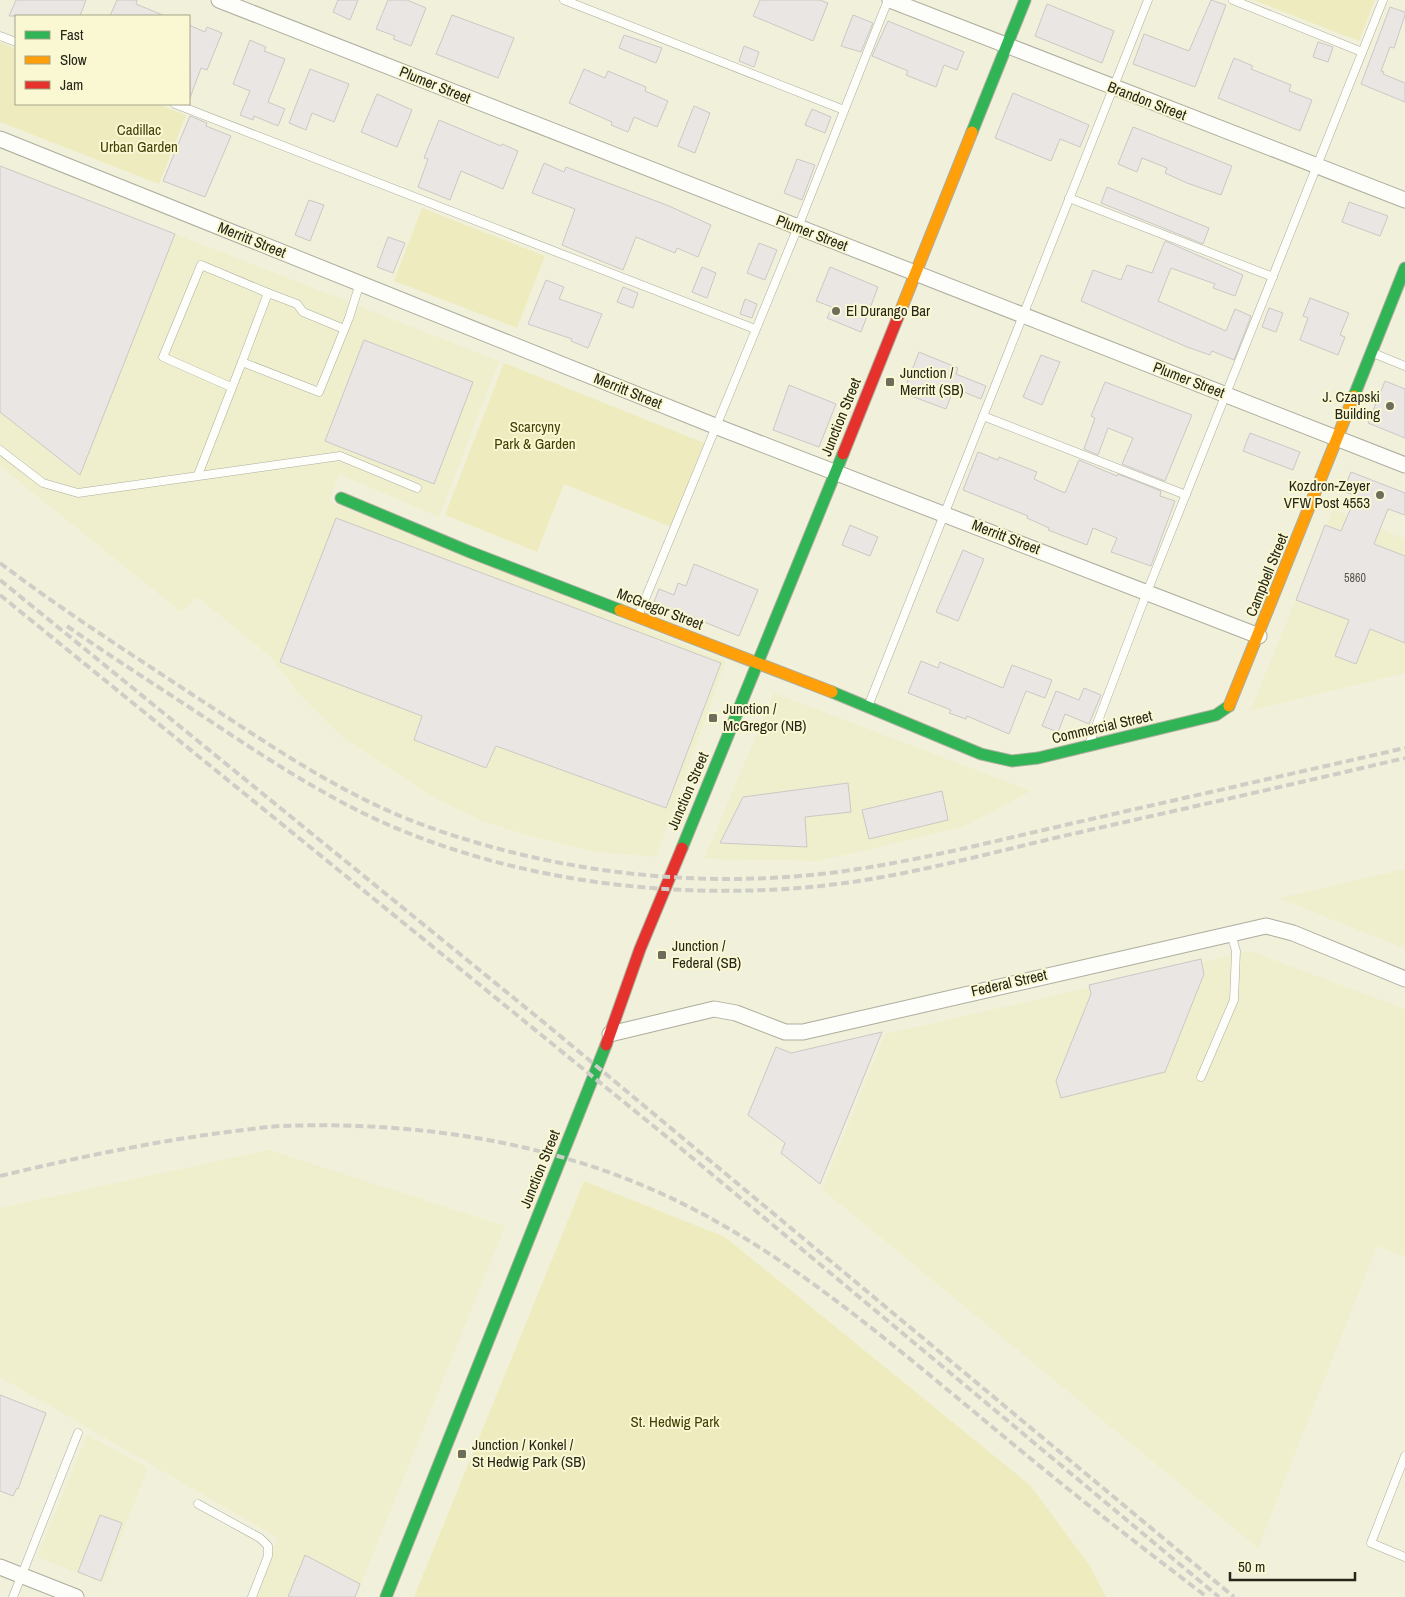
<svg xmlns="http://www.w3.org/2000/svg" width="1405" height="1597" font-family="'Archivo Narrow',sans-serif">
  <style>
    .built { fill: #f0efcd }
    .green { fill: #eeecbe }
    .building { fill: #eae6e4; stroke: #cbc8c5 }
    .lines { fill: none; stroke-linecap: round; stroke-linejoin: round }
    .lane-casing { stroke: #adad9d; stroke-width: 9 }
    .street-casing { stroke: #adad9d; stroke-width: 17 }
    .fast-casing { stroke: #adad9d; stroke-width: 13 }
    .slow-casing { stroke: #adad9d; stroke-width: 13 }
    .jam-casing { stroke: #adad9d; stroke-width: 13 }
    .lane { stroke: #fdfdfa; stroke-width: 8 }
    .street { stroke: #fdfdfa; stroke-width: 15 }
    .fast { stroke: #30b455; stroke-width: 11 }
    .slow { stroke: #ff9f0a; stroke-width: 11 }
    .jam { stroke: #e5322d; stroke-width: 11 }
    .rail { stroke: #cecec7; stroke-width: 4; stroke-dasharray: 8 4; stroke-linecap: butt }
    .poi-dot { fill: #6e6d5c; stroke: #f9f8d3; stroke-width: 2 }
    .labels { text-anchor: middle; stroke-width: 4; stroke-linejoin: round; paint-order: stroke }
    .number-label { font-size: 12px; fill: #58564b }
    .street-label { font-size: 15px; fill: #272618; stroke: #f9f8d3 }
    .park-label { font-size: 15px; fill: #433f04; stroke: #f9f8d3 }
    .poi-label { font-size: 15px; fill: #272618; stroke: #f9f8d3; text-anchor: start }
  </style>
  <rect width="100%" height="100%" fill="#f1f0db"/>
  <g class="built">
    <path d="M0,165l499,196 -60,156 -100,-43 -10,27 397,160 -70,196 -59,-5 -64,-15 -51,-16 -44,-21 -95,-62 -45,-45 -27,-36 -74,-60 -16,15 -181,-146z"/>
    <path d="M1333,509l72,30v134l-155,38z"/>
    <path d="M774,693l257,98 -69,36 -143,34 -115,-2z"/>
    <path d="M1405,869v80l-126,-51z"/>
    <path d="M1250,951l155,58v248l-28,-11 -119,302 -436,-359 63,-155z"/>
    <path d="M269,1150l236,76 -149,371h-100l22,-59 -278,-161v-169z"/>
    <path d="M87,1435l61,33 -45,115 -66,-26z"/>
  </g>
  <g class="green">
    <path d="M1253,0h122l-16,41z"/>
    <path d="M0,42l16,7v55h141l29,11 -27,69 -159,-62z"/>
    <path d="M422,208l123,48 -28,72 -123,-47z"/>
    <path d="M504,363l200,80 -33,84 -107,-43 -27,68 -92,-37z"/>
    <path d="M584,1181l141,56 305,248 60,81 16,31h-692z"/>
  </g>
  <g class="building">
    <path d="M16,0h70l-6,16h-71z"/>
    <path d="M117,0h20l-1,4 29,12h-55z"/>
    <path d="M338,0h20l-8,20 -17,-8z"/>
    <path d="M388,0h19l19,8 -15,38 -18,-7 2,-3 -19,-7z"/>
    <path d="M760,0h60l8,3 -15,38 -60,-25z"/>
    <path d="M1211,0l15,5 -31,82 -62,-23 11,-30 45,17z"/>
    <path d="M1047,4l67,27 -12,32 -67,-27z"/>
    <path d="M1390,7l15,5v3l-11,33 -4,-1 -9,24 3,1 -1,2 22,9v19l-44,-18z"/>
    <path d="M452,15l62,23 -16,40 -62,-24z"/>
    <path d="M853,15l20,8 -12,29 -20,-6z"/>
    <path d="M888,21l76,31 -7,18 -13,-5 -8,22 -30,-12 2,-4 -36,-15z"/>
    <path d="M189,25l16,7 2,-5 15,6 -15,37 -6,-2 -11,30z"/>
    <path d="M624,35l38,13 -6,15 -37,-15z"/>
    <path d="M250,40l16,7 -2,4 21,8 -17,43 17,7 -7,17 -24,-10 -1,4 -13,-5 10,-24 -17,-7z"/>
    <path d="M1318,42l15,5 -5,15 -15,-5z"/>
    <path d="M744,46l15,6 -5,15 -15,-6z"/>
    <path d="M1234,58l19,8 -2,3 40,16 -2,6 23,9 -12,31 -82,-33z"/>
    <path d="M310,69l39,15 -15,38 -22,-9 -6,17 -17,-7z"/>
    <path d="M584,69l21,9 3,-7 38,16 -1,4 23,10 -11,26 -23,-10 -6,15 -17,-7 1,-3 -43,-19z"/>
    <path d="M1013,93l76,32 -9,22 -20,-8 -9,22 -56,-23z"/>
    <path d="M377,94l35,16 -15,37 -36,-15z"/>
    <path d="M694,106l16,7 -15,40 -17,-7z"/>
    <path d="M812,109l19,8 -6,16 -20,-8z"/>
    <path d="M190,116l17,7 -1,3 25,10 -26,61 -42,-16z"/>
    <path d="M439,120l62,26 1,-2 16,7 -15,38 -42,-18 -11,29 -32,-13 10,-28 -4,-1z"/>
    <path d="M1133,127l99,39 -11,29 -34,-12 -22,-10 2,-5 -25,-10 -5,14 -19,-8z"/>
    <path d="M797,159l18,6 -13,35 -18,-7z"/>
    <path d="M544,163l20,9 2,-5 103,39 42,19 -13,32 -21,-9 -2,5 -39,-16 -13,33 -61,-25 13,-36 -43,-16z"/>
    <path d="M0,166l175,68 -95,241 -80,-63z"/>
    <path d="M1107,187l102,41 -6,16 -102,-41z"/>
    <path d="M309,200l15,5 -14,36 -15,-6z"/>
    <path d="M1349,202l39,14 -8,20 -38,-14z"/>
    <path d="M388,237l17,6 -12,30 -16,-6z"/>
    <path d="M1165,241l78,34 -8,21 -22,-8 2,-4 -44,-16 -13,33 68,30 9,-22 16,7 -17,44 -22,-9 -2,4 -23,-8 -106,-46 12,-31 28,10 6,-15 25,8z"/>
    <path d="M759,243l18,7 -12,30 -18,-7z"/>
    <path d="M702,267l14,6 -9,25 -15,-6z"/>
    <path d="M830,267l48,20 -17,45 -34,-14 5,-11 -16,-6z"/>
    <path d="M546,280l18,7 -5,12 43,15 -14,34 -17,-7 1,-2 -44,-15z"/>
    <path d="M623,287l15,6 -5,15 -16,-6z"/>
    <path d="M1310,298l39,15 -9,22 5,2 -7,18 -38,-15 8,-22 -5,-2z"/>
    <path d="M745,299l12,5 -5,14 -12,-4z"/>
    <path d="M1269,308l14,5 -7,19 -14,-5z"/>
    <path d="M364,340l109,42 -39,102 -109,-43z"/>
    <path d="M919,352l39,16 -2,6 30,12 -5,13 -27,-11 -8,21 -43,-16z"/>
    <path d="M1041,355l19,7 -18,43 -19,-8z"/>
    <path d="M1385,381l20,8v49l-37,-15z"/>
    <path d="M1105,382l87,33 -27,66 -43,-17 11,-26 -25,-10 -10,27 -14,-6 11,-31 -4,-2z"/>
    <path d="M789,385l47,19 -17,43 -46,-17z"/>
    <path d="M1250,433l50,19 -7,18 -50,-19z"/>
    <path d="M978,452l20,8 1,-3 38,15 -3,7 31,14 14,-33 38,16 1,-2 43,17 -1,5 15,5 -24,65 -40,-14 6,-14 -24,-10 -6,17 -39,-15 1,-2 -22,-10 1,-2 -65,-26z"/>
    <path d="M1351,472l54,21v22l-17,-6 -14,35 31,12v87l-35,-14 -14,35 -21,-8 14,-36 -53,-20 29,-75 16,6 15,-35 -13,-5z"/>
    <path d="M336,518l385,145 -55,145 -170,-62 -10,22 -72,-28 8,-24 -142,-54z"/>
    <path d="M850,525l28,12 -8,19 -28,-11z"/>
    <path d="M963,550l21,9 -26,62 -22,-9z"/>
    <path d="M694,564l64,26 -19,46 -85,-34 5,-13 15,6 4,-12 8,3z"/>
    <path d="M921,661l17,7 2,-6 63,26 9,-23 40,15 -7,18 -19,-7 -17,43 -42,-18 -1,3 -17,-6 2,-3 -43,-17z"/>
    <path d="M1084,688l17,7 -12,29 -24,-10 -7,18 -16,-6 14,-35 23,9z"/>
    <path d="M848,783l3,29 -46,5 2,30 -87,-4 23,-46z"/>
    <path d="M942,791l6,29 -79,19 -7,-29z"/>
    <path d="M1201,959l3,15 -39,98 -104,26 -5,-17 35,-87 -2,-9z"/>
    <path d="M882,1032l-62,152 -39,-31 4,-10 -37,-28 28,-68 15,6z"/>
    <path d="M0,1395l46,18 -28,76 -1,-1 -4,8 -13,-5z"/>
    <path d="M100,1515l22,8 -21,58 -23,-9z"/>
    <path d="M305,1555l55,29 -5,13h-67z"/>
  </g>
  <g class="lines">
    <defs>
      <g id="lane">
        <path d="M564,0l280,110"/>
        <path d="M1233,0l129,52"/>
        <path d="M0,36l16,6"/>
        <path d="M175,104l580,225"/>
        <path d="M1069,198l204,79"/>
        <path d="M268,293l29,11 6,8 41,17"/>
        <path d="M1373,353l32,13"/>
        <path d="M231,387l-68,-30 38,-92 67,28 -26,69"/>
        <path d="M983,416l203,79"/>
        <path d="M0,450l43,33 35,10 262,-37 77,32"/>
        <path d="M198,475l44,-113 77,30 30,-74 11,-35"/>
        <path d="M639,614l159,-387 90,-227"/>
        <path d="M869,704l279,-704"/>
        <path d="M1090,742l57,-150 236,-592"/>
        <path d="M1201,1077l33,-77 2,-49 -5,-18"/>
        <path d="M1405,1456l-34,87 34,14"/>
        <path d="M198,1504l62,34 8,8v10l-16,41"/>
        <path d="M13,1597l65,-164"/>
      </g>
      <g id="street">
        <path d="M219,0l1186,465"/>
        <path d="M890,0l515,200"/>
        <path d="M0,139l715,287 544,210"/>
        <path d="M610,1034l104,-25 22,4 49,19h18l463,-106 27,7 112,46"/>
        <path d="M0,1567l76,30"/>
      </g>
      <g id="fast">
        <path d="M972,132l53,-132"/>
        <path d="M1354,396l51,-128"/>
        <path d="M341,498l129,54 150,58"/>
        <path d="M832,692l149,62 31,7 26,-3 178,-43 13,-9"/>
        <path d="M682,848l161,-394"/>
        <path d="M386,1597l220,-552"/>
      </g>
      <g id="slow">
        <path d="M900,312l72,-180"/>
        <path d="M620,610l212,82"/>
        <path d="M1229,706l125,-310"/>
      </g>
      <g id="jam">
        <path d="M843,454l57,-142"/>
        <path d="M606,1045l34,-96 42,-101"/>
      </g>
    </defs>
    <use href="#lane" class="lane-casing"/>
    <use href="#street" class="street-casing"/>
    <use href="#fast" class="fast-casing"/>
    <use href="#slow" class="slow-casing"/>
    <use href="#jam" class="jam-casing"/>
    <use href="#lane" class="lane"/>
    <use href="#street" class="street"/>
    <use href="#fast" class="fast"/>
    <use href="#slow" class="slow"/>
    <use href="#jam" class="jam"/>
    <g class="rail">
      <path d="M0,563c62,47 128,89 193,132 71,46 142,96 222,127 135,51 287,69 430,49 78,-11 153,-31 229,-48 110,-25 221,-50 331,-75"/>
      <path d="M0,580l547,445 687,572"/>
      <path d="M0,595l678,551 541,451"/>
      <path d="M67,626c43,30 87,58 131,87 67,44 134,90 210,120 128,51 275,67 413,53 84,-9 168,-33 251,-52 111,-25 222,-50 333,-76"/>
      <path d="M0,1176c75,-18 151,-34 227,-44 18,-2 36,-5 54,-6 133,-5 271,15 392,73 113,54 209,137 305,216 75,63 151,123 229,182"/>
    </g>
  </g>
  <g class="poi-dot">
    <circle cx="836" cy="311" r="5"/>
    <rect x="885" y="377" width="10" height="10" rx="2.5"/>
    <circle cx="1390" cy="406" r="5"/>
    <circle cx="1380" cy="495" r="5"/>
    <rect x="708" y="713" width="10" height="10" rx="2.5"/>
    <rect x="657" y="950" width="10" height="10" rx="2.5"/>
    <rect x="457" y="1449" width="10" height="10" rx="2.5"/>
  </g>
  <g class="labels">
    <g class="number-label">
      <text x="1355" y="582">5860</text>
    </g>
    <g class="street-label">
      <text transform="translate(435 85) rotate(22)" y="5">Plumer Street</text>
      <text transform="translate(1147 101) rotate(21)" y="5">Brandon Street</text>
      <text transform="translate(812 233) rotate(21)" y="5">Plumer Street</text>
      <text transform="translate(252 240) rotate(22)" y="5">Merritt Street</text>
      <text transform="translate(1189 380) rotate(21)" y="5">Plumer Street</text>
      <text transform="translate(628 391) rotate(22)" y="5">Merritt Street</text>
      <text transform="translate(841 417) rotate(-68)" y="5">Junction Street</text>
      <text transform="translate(1006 537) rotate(21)" y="5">Merritt Street</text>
      <text transform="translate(1267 575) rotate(-68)" y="5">Campbell Street</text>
      <text transform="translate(660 609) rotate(21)" y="5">McGregor Street</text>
      <text transform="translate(1102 727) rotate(-13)" y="5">Commercial Street</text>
      <text transform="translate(688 791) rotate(-67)" y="5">Junction Street</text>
      <text transform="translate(1009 983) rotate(-13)" y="5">Federal Street</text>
      <text transform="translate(540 1169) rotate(-68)" y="5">Junction Street</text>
    </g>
    <g class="park-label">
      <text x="139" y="135">Cadillac<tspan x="139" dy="17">Urban Garden</tspan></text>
      <text x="535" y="432">Scarcyny<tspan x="535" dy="17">Park &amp; Garden</tspan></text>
      <text x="675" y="1427">St. Hedwig Park</text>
    </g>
    <g class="poi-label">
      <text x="846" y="316">El Durango Bar</text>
      <text x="900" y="378">Junction /<tspan x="900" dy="17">Merritt (SB)</tspan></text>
      <text x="1380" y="402" text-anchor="end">J. Czapski<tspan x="1380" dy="17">Building</tspan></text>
      <text x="1370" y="491" text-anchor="end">Kozdron-Zeyer<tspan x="1370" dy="17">VFW Post 4553</tspan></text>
      <text x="723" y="714">Junction /<tspan x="723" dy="17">McGregor (NB)</tspan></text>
      <text x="672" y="951">Junction /<tspan x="672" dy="17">Federal (SB)</tspan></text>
      <text x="472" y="1450">Junction / Konkel /<tspan x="472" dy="17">St Hedwig Park (SB)</tspan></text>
    </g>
  </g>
  <rect x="15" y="15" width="175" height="90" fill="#f9f8d3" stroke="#a5a488"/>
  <rect x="25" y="31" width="25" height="8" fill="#30b455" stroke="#a5a488"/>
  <text x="60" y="40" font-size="15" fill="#272618">Fast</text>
  <rect x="25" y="56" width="25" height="8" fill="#ff9f0a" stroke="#a5a488"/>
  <text x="60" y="65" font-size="15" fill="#272618">Slow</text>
  <rect x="25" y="81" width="25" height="8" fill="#e5322d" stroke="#a5a488"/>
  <text x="60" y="90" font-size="15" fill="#272618">Jam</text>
  <path d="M1230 1572v8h125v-8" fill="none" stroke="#272618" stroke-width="2.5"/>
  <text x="1238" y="1572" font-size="15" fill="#272618" stroke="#f9f8d3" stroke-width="4" paint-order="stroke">50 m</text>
</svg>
